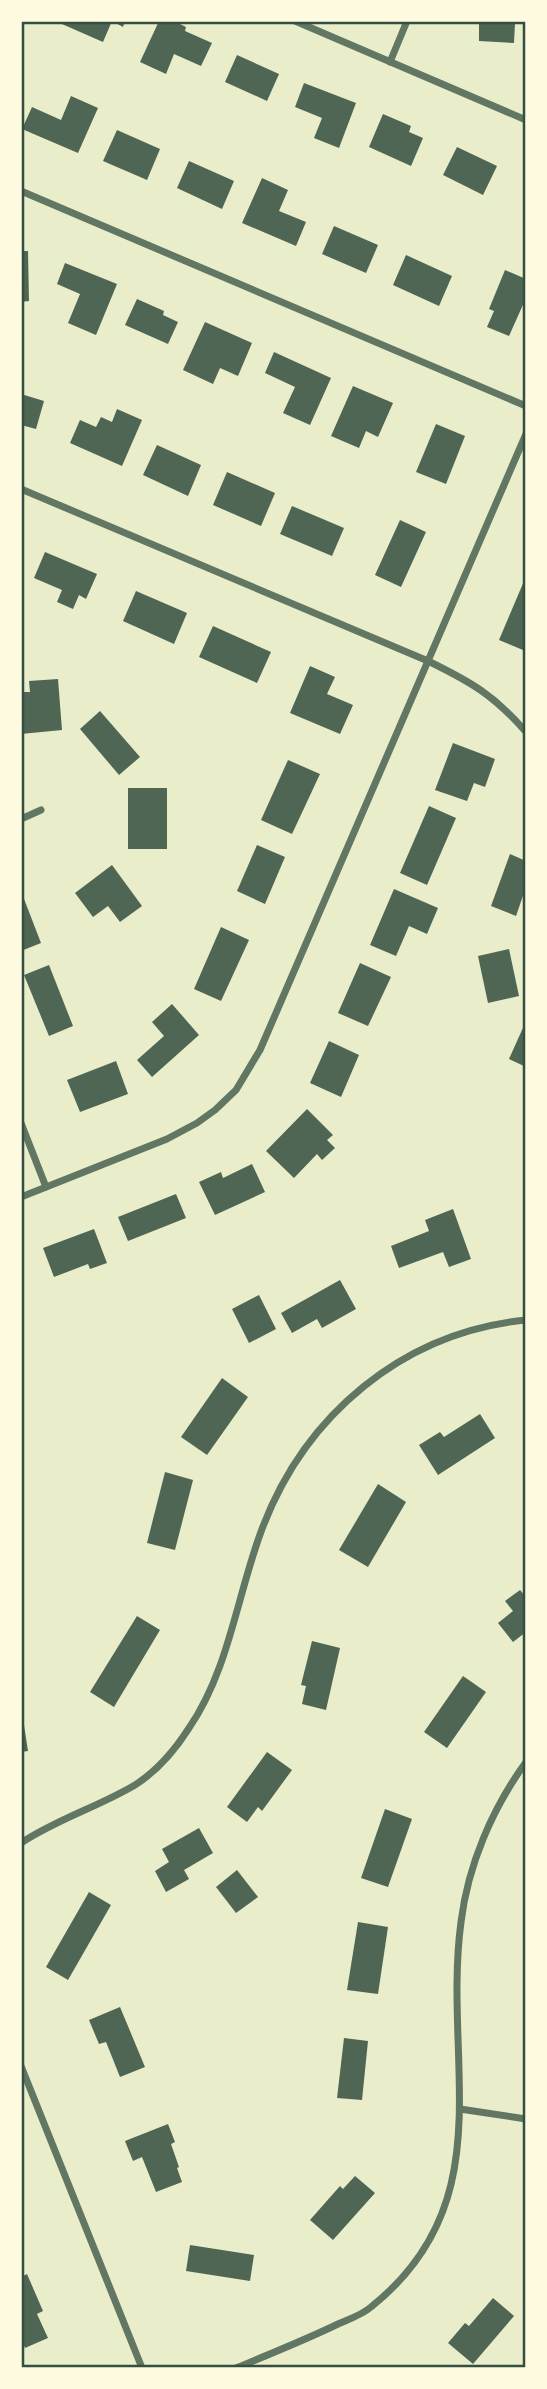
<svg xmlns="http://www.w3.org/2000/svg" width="547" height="2389" font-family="Bitter,serif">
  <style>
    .building { fill: #4f6655 }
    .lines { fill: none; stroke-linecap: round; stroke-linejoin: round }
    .minor { stroke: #617663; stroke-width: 7 }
    .neatline { fill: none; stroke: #344e41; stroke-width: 2.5 }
  </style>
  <rect width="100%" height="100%" fill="#e9edc9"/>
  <g class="building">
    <path d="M55,21h70l-2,6 -11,-6 -9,21z"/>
    <path d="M159,21h15l12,6 -1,4 27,12 -11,23 -27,-12 -8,20 -26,-12z"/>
    <path d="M479,21l36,2 -1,20 -35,-2z"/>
    <path d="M237,55l42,19 -12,27 -42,-19z"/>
    <path d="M304,83l52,20 -17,45 -25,-10 8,-20 -27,-11z"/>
    <path d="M71,96l27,12 -20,45 -56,-24 10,-22 29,13z"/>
    <path d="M383,114l28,12 -2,6 14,6 -12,28 -42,-19z"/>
    <path d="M117,130l43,19 -13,31 -44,-19z"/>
    <path d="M457,147l40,19 -14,29 -40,-20z"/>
    <path d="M189,161l45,20 -12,28 -45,-21z"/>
    <path d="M262,178l26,12 -9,21 27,11 -10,24 -54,-23z"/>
    <path d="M334,226l44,19 -12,28 -44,-19z"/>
    <path d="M21,251h7l1,50 -8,1z"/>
    <path d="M406,255l46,21 -13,30 -46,-21z"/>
    <path d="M65,263l52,21 -21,51 -28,-12 12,-29 -23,-10z"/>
    <path d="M505,270l21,9v19l-17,38 -22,-9 7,-16 -5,-2z"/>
    <path d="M137,299l27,12 -1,4 15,7 -10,22 -43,-19z"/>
    <path d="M205,322l47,21 -14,33 -18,-8 -7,16 -30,-14z"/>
    <path d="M274,352l57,26 -21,47 -27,-12 12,-26 -30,-14z"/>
    <path d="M353,386l40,17 -15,34 -12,-6 -7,17 -28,-12z"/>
    <path d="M21,394l23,7 -8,28 -15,-4z"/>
    <path d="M117,409l25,11 -20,46 -52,-23 10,-23 16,7 5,-10 11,5z"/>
    <path d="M436,424l29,12 -19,48 -30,-12z"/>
    <path d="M157,445l44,20 -13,31 -45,-21z"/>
    <path d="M227,472l48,21 -14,33 -48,-21z"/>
    <path d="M292,506l52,22 -12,28 -52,-22z"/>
    <path d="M400,520l26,12 -25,55 -26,-12z"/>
    <path d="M45,552l52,22 -11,25 -7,-4 -6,14 -16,-7 5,-12 -28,-12z"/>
    <path d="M524,581l2,1v61l-3,7 -24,-10z"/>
    <path d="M136,591l51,22 -13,31 -51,-23z"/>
    <path d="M213,626l58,26 -14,31 -58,-26z"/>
    <path d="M310,666l25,11 -8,17 26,11 -13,29 -50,-21z"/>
    <path d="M58,679l4,51 -41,4v-42h9l-1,-11z"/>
    <path d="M100,711l40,46 -21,18 -39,-46z"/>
    <path d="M453,743l42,16 -10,28 -11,-4 -7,18 -32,-11z"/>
    <path d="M288,760l32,14 -28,60 -31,-14z"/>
    <rect x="128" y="788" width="39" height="61"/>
    <path d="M429,806l27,12 -29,67 -27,-12z"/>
    <path d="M257,845l28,12 -20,47 -28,-13z"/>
    <path d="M510,854l16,7v26l-10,29 -25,-10z"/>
    <path d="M112,865l30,41 -22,16 -12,-16 -15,11 -18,-24z"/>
    <path d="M394,889l44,19 -11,26 -18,-8 -13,30 -26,-11z"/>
    <path d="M21,891l20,52 -20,8z"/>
    <path d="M221,927l28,13 -28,61 -27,-12z"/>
    <path d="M509,949l10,47 -31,7 -10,-47z"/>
    <path d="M360,963l31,14 -23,49 -30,-13z"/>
    <path d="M49,965l24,61 -24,10 -25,-61z"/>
    <path d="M172,1004l27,31 -47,42 -15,-17 27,-24 -12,-14z"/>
    <path d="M526,1021v46l-17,-8z"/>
    <path d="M329,1041l30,14 -18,42 -31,-14z"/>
    <path d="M116,1061l12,33 -48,18 -13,-32z"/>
    <path d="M307,1109l26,26 -6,5 8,8 -13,12 -5,-6 -23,24 -28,-27z"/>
    <path d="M252,1164l13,28 -50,23 -16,-33 22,-10 2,6z"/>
    <path d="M176,1194l10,24 -58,23 -10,-24z"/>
    <path d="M453,1209l18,50 -22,8 -6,-15 -44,16 -8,-22 38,-15 -4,-11z"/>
    <path d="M94,1229l13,34 -17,6 -2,-5 -34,13 -11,-29z"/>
    <path d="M340,1280l16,29 -34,19 -5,-9 -25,14 -11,-20z"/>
    <path d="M259,1295l17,34 -27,14 -17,-34z"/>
    <path d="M222,1378l26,19 -41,58 -26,-18z"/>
    <path d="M480,1414l15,24 -57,37 -19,-30 21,-13 4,5z"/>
    <path d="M165,1472l28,8 -18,70 -28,-7z"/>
    <path d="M378,1484l28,18 -38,65 -29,-17z"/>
    <path d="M520,1590l6,7v35l-13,10 -15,-19 15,-12 -8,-10z"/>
    <path d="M137,1616l23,14 -46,77 -24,-15z"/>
    <path d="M312,1641l28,7 -14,62 -24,-6 4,-18 -5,-1z"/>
    <path d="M463,1676l23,16 -39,56 -23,-16z"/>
    <path d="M21,1725h3l4,26 -7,1z"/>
    <path d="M267,1752l25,18 -30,41 -4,-4 -11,15 -20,-15z"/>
    <path d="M385,1809l27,10 -24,68 -27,-9z"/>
    <path d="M199,1828l14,25 -29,17 5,9 -23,13 -11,-21 14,-9 -7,-13z"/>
    <path d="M237,1870l21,27 -22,16 -20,-26z"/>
    <path d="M89,1892l22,13 -43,75 -22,-13z"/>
    <path d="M358,1922l30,5 -10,67 -31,-4z"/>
    <path d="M120,2007l25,60 -25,10 -14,-35 -7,2 -10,-24z"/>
    <path d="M344,2038l24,3 -6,59 -25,-2z"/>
    <path d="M168,2124l7,18 -4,2 8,23 -2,1 5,14 -26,10 -14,-35 -9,4 -8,-20z"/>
    <path d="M355,2176l20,17 -42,47 -23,-20 30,-34 3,3z"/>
    <path d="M190,2245l64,10 -4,26 -64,-10z"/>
    <path d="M27,2274l16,37 -6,3 11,24 -23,10 -4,-10v-61z"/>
    <path d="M493,2298l21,18 -41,48 -25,-21 17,-20 4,3z"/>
  </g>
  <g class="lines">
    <g class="minor">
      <path d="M295,21l231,99"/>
      <path d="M390,62l17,-41"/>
      <path d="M21,191l505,215"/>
      <path d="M21,489l407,172c43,21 66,34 98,71"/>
      <path d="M21,819l20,-9"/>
      <path d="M21,1123l25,64"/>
      <path d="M21,1197l146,-58 30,-16 18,-13 21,-20 24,-40 266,-616"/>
      <path d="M21,1843c36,-24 77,-36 114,-58 22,-14 40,-35 54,-57 40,-58 48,-133 73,-199 43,-114 141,-197 264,-209"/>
      <path d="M21,2066l121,302"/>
      <path d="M460,2109l66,10"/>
      <path d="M236,2368c34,-14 69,-28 102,-44 11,-5 24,-9 33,-17 133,-106 71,-244 90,-385 7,-57 31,-113 65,-160"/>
    </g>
  </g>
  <rect width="547" height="2389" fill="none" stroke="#fefae0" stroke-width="46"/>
  <rect x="23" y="23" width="501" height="2343" class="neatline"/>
</svg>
